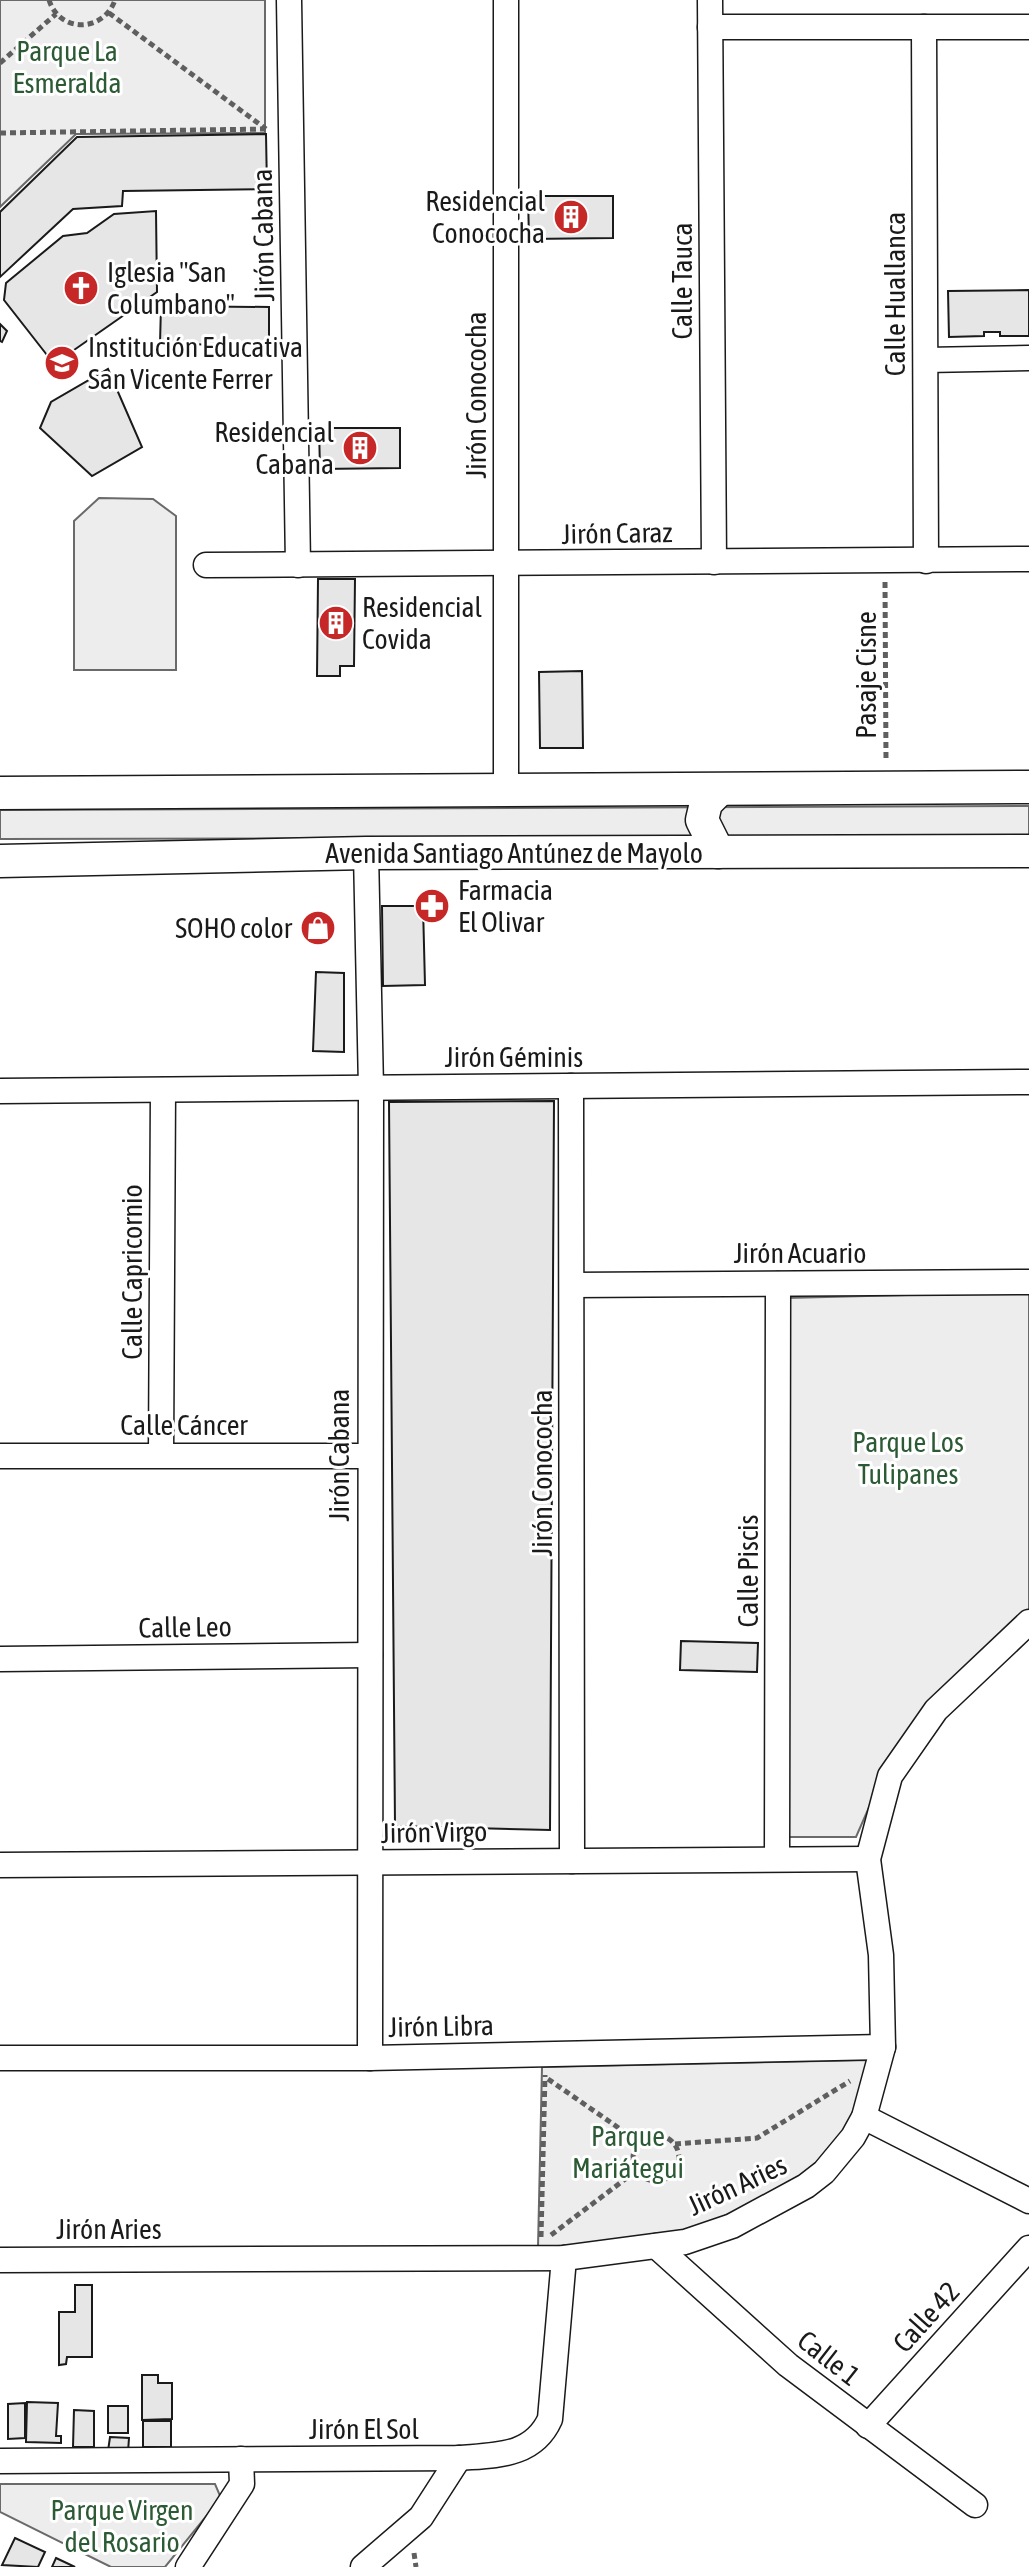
<svg xmlns="http://www.w3.org/2000/svg" width="1029" height="2567" font-family="'Asap Condensed',sans-serif">
  <style>
    .built { fill: #ededed; stroke: #6a6a6a; stroke-width: 2 }
    .building { fill: #e6e6e6; stroke: #1a1a1a; stroke-width: 2 }
    .lines { fill: none; stroke-linecap: round; stroke-linejoin: round }
    .minor-casing { stroke: #1a1a1a; stroke-width: 27 }
    .secondary-casing { stroke: #1a1a1a; stroke-width: 35 }
    .path { stroke: #5f5f5f; stroke-width: 5; stroke-dasharray: 6 4; stroke-linecap: butt }
    .minor { stroke: #fff; stroke-width: 24 }
    .secondary { stroke: #fff; stroke-width: 32 }
    .labels { text-anchor: middle; stroke-width: 6; stroke-linejoin: round; paint-order: stroke }
    .park-label { font-size: 28px; fill: #2b5a34; stroke: #fff }
    .poi-label { font-size: 28px; fill: #1a1a1a; stroke: #fff; text-anchor: start }
    .street-label { font-size: 28px; fill: #1a1a1a; stroke: #fff }
  </style>
  <rect width="100%" height="100%" fill="#fff"/>
  <g class="built">
    <path d="M0,0h265v133l-189,1 -76,73z"/>
    <path d="M99,498l54,1 23,17v154h-102v-149z"/>
    <path d="M1029,806v31l-1029,2v-29z"/>
    <path d="M1029,1292v326l-148,162 -25,57h-69l-1,-539z"/>
    <path d="M869,2060l-3,28 -22,42 -34,40 -57,34 -67,28 -72,11 -76,4 4,-180z"/>
    <path d="M0,2484h215l6,14 -56,69h-54l-111,-55z"/>
  </g>
  <g class="building">
    <path d="M266,134l1,55 -144,2 -1,15 -49,3 -73,68v-65l77,-75z"/>
    <path d="M528,196h85v42l-84,1z"/>
    <path d="M156,211l1,81 -103,72 -50,-64 2,-17 57,-47 24,-3 27,-19z"/>
    <path d="M1029,290v46h-29v-4h-16v4l-35,1 -1,-46z"/>
    <path d="M161,306l108,1v38l-109,-1z"/>
    <path d="M0,324l7,7 -5,11 -2,-1z"/>
    <path d="M108,369l34,78 -50,29 -52,-48 11,-26z"/>
    <path d="M319,428h81v40l-80,1z"/>
    <path d="M318,579h37l-1,87h-14v10h-23z"/>
    <path d="M582,671l1,77h-43l-1,-76z"/>
    <path d="M382,906h41l2,79 -42,1z"/>
    <path d="M316,972l28,1v79l-31,-1z"/>
    <path d="M554,1101l-4,729 -155,-4 -6,-724z"/>
    <path d="M681,1641l77,2 -1,29 -77,-2z"/>
    <path d="M75,2285h17v72h-25l-1,7 -7,1v-53h16z"/>
    <path d="M142,2375h16v8h14v36l-30,1z"/>
    <path d="M27,2402l31,1 -2,33h5v7l-35,-1z"/>
    <path d="M25,2403v35l-17,1v-35z"/>
    <rect x="108" y="2406" width="20" height="27"/>
    <path d="M74,2410l20,1v36h-21z"/>
    <rect x="143" y="2421" width="28" height="26"/>
    <path d="M110,2437l19,1 -1,14 -20,-1z"/>
    <path d="M15,2538l30,14 -7,15 -36,-2z"/>
    <path d="M56,2558l19,9h-23z"/>
  </g>
  <g class="lines">
    <defs>
      <g id="minor">
        <path d="M289,0l9,565"/>
        <path d="M506,0v789"/>
        <path d="M710,0l4,562"/>
        <path d="M710,27h319"/>
        <path d="M924,27l2,534"/>
        <path d="M926,360l103,-2"/>
        <path d="M206,565l823,-6"/>
        <path d="M366,853l5,235 -1,970"/>
        <path d="M571,1086l1,775"/>
        <path d="M0,1091l1029,-9"/>
        <path d="M572,1285l457,-3"/>
        <path d="M161,1455l2,-365"/>
        <path d="M0,1456h368"/>
        <path d="M0,1659l370,-4"/>
        <path d="M777,1859l1,-575"/>
        <path d="M0,1865l868,-6"/>
        <path d="M0,2058h370l513,-11"/>
        <path d="M864,2117l165,84"/>
        <path d="M656,2246l132,119 187,140"/>
        <path d="M0,2260l564,-2 121,-16 47,-16 74,-40 18,-14 29,-35 11,-20 19,-70 -2,-92 -13,-96 22,-83 46,-66 93,-88"/>
        <path d="M868,2426l161,-178"/>
        <path d="M0,2461l459,-3c36,-3 74,-1 91,-39l14,-161"/>
        <path d="M188,2567l54,-83 -1,-25"/>
        <path d="M363,2567l58,-50 38,-59"/>
      </g>
      <g id="secondary">
        <path d="M0,793l1029,-6"/>
        <path d="M718,852l-16,-32 4,-17 13,-13"/>
        <path d="M0,861l366,-8 663,-2"/>
      </g>
    </defs>
    <use href="#minor" class="minor-casing"/>
    <use href="#secondary" class="secondary-casing"/>
    <g class="path">
      <path d="M49,0c11,34 55,32 66,0"/>
      <path d="M109,13l157,116"/>
      <path d="M0,63l56,-49"/>
      <path d="M0,133l265,-4"/>
      <path d="M885,582l1,178"/>
      <path d="M548,2079l91,63"/>
      <circle cx="656" cy="2158" r="23"/>
      <path d="M675,2144l82,-6 93,-57"/>
      <path d="M551,2235l85,-64"/>
      <path d="M541,2237l4,-162"/>
      <path d="M414,2553l2,14"/>
    </g>
    <use href="#minor" class="minor"/>
    <use href="#secondary" class="secondary"/>
  </g>
  <defs>
    <symbol id="building-disc" viewBox="-11 -11 22 22"><circle r="9.5" fill="#c62828" stroke="#fff"/><path d="M-4-6H4V6H1V3H-1V6H-4ZM-2.5-4.3h1.7v1.8h-1.7ZM.8-4.3h1.7v1.8H.8ZM-2.5-1h1.7V.8h-1.7ZM.8-1h1.7V.8H.8Z" fill="#fff"/></symbol>
    <symbol id="church-disc" viewBox="-11 -11 22 22"><circle r="9.5" fill="#c62828" stroke="#fff"/><path d="M-1.2-6h2.4v3.5h3.3v2.4h-3.3V6h-2.4V-.1h-3.3v-2.4h3.3Z" fill="#fff"/></symbol>
    <symbol id="school-disc" viewBox="-11 -11 22 22"><circle r="9.5" fill="#c62828" stroke="#fff"/><path d="M0-5L7-2L0 1L-7-2ZM-4 1L0 2.5L4 1V4Q0 6-4 4Z" fill="#fff"/></symbol>
    <symbol id="pharmacy-disc" viewBox="-11 -11 22 22"><circle r="9.5" fill="#c62828" stroke="#fff"/><path d="M-2-6h4v4h4v4h-4v4h-4v-4h-4v-4h4Z" fill="#fff"/></symbol>
    <symbol id="shop-disc" viewBox="-11 -11 22 22"><circle r="9.5" fill="#c62828" stroke="#fff"/><path d="M-5-2.5h2.3a2.7 3.5 0 0 1 5.4 0H5L5.5 6h-11ZM-1.5-2.5h3a1.5 2.3 0 0 0-3 0Z" fill="#fff"/></symbol>
  </defs>
  <g fill-rule="evenodd">
    <use href="#building-disc" x="551" y="197" width="40" height="40"/>
    <use href="#church-disc" x="61" y="268" width="40" height="40"/>
    <use href="#school-disc" x="42" y="343" width="40" height="40"/>
    <use href="#building-disc" x="340" y="428" width="40" height="40"/>
    <use href="#building-disc" x="316" y="603" width="40" height="40"/>
    <use href="#pharmacy-disc" x="412" y="886" width="40" height="40"/>
    <use href="#shop-disc" x="298" y="908" width="40" height="40"/>
  </g>
  <g class="labels">
    <g class="park-label">
      <text x="67" y="61">Parque La<tspan x="67" dy="32">Esmeralda</tspan></text>
      <text x="908" y="1452">Parque Los<tspan x="908" dy="32">Tulipanes</tspan></text>
      <text x="628" y="2146">Parque<tspan x="628" dy="32">Mariátegui</tspan></text>
      <text x="122" y="2520">Parque Virgen<tspan x="122" dy="32">del Rosario</tspan></text>
    </g>
    <g class="poi-label">
      <text x="545" y="211" text-anchor="end">Residencial<tspan x="545" dy="32">Conococha</tspan></text>
      <text x="107" y="282">Iglesia "San<tspan x="107" dy="32">Columbano"</tspan></text>
      <text x="88" y="357">Institución Educativa<tspan x="88" dy="32">San Vicente Ferrer</tspan></text>
      <text x="334" y="442" text-anchor="end">Residencial<tspan x="334" dy="32">Cabana</tspan></text>
      <text x="362" y="617">Residencial<tspan x="362" dy="32">Covida</tspan></text>
      <text x="458" y="900">Farmacia<tspan x="458" dy="32">El Olivar</tspan></text>
      <text x="292" y="938" text-anchor="end">SOHO color</text>
    </g>
    <g class="street-label">
      <text transform="translate(263 235) rotate(-91)" y="10">Jirón Cabana</text>
      <text transform="translate(682 281) rotate(-90)" y="10">Calle Tauca</text>
      <text transform="translate(895 294) rotate(-90)" y="10">Calle Huallanca</text>
      <text transform="translate(476 395) rotate(-90)" y="10">Jirón Conococha</text>
      <text transform="translate(617 533) rotate(-1)" y="10">Jirón Caraz</text>
      <text transform="translate(866 675) rotate(-90)" y="10">Pasaje Cisne</text>
      <text x="514" y="863">Avenida Santiago Antúnez de Mayolo</text>
      <text x="514" y="1067">Jirón Géminis</text>
      <text x="800" y="1263">Jirón Acuario</text>
      <text transform="translate(132 1272) rotate(-90)" y="10">Calle Capricornio</text>
      <text x="184" y="1435">Calle Cáncer</text>
      <text transform="translate(339 1455) rotate(-90)" y="10">Jirón Cabana</text>
      <text transform="translate(542 1473) rotate(-90)" y="10">Jirón Conococha</text>
      <text transform="translate(748 1571) rotate(-90)" y="10">Calle Piscis</text>
      <text transform="translate(185 1627) rotate(-1)" y="10">Calle Leo</text>
      <text transform="translate(434 1832) rotate(-1)" y="10">Jirón Virgo</text>
      <text transform="translate(441 2026) rotate(-1)" y="10">Jirón Libra</text>
      <text transform="translate(737 2185) rotate(-25)" y="10">Jirón Aries</text>
      <text x="109" y="2239">Jirón Aries</text>
      <text transform="translate(926 2317) rotate(-48)" y="10">Calle 42</text>
      <text transform="translate(829 2358) rotate(38)" y="10">Calle 1</text>
      <text x="364" y="2439">Jirón El Sol</text>
    </g>
  </g>
</svg>
